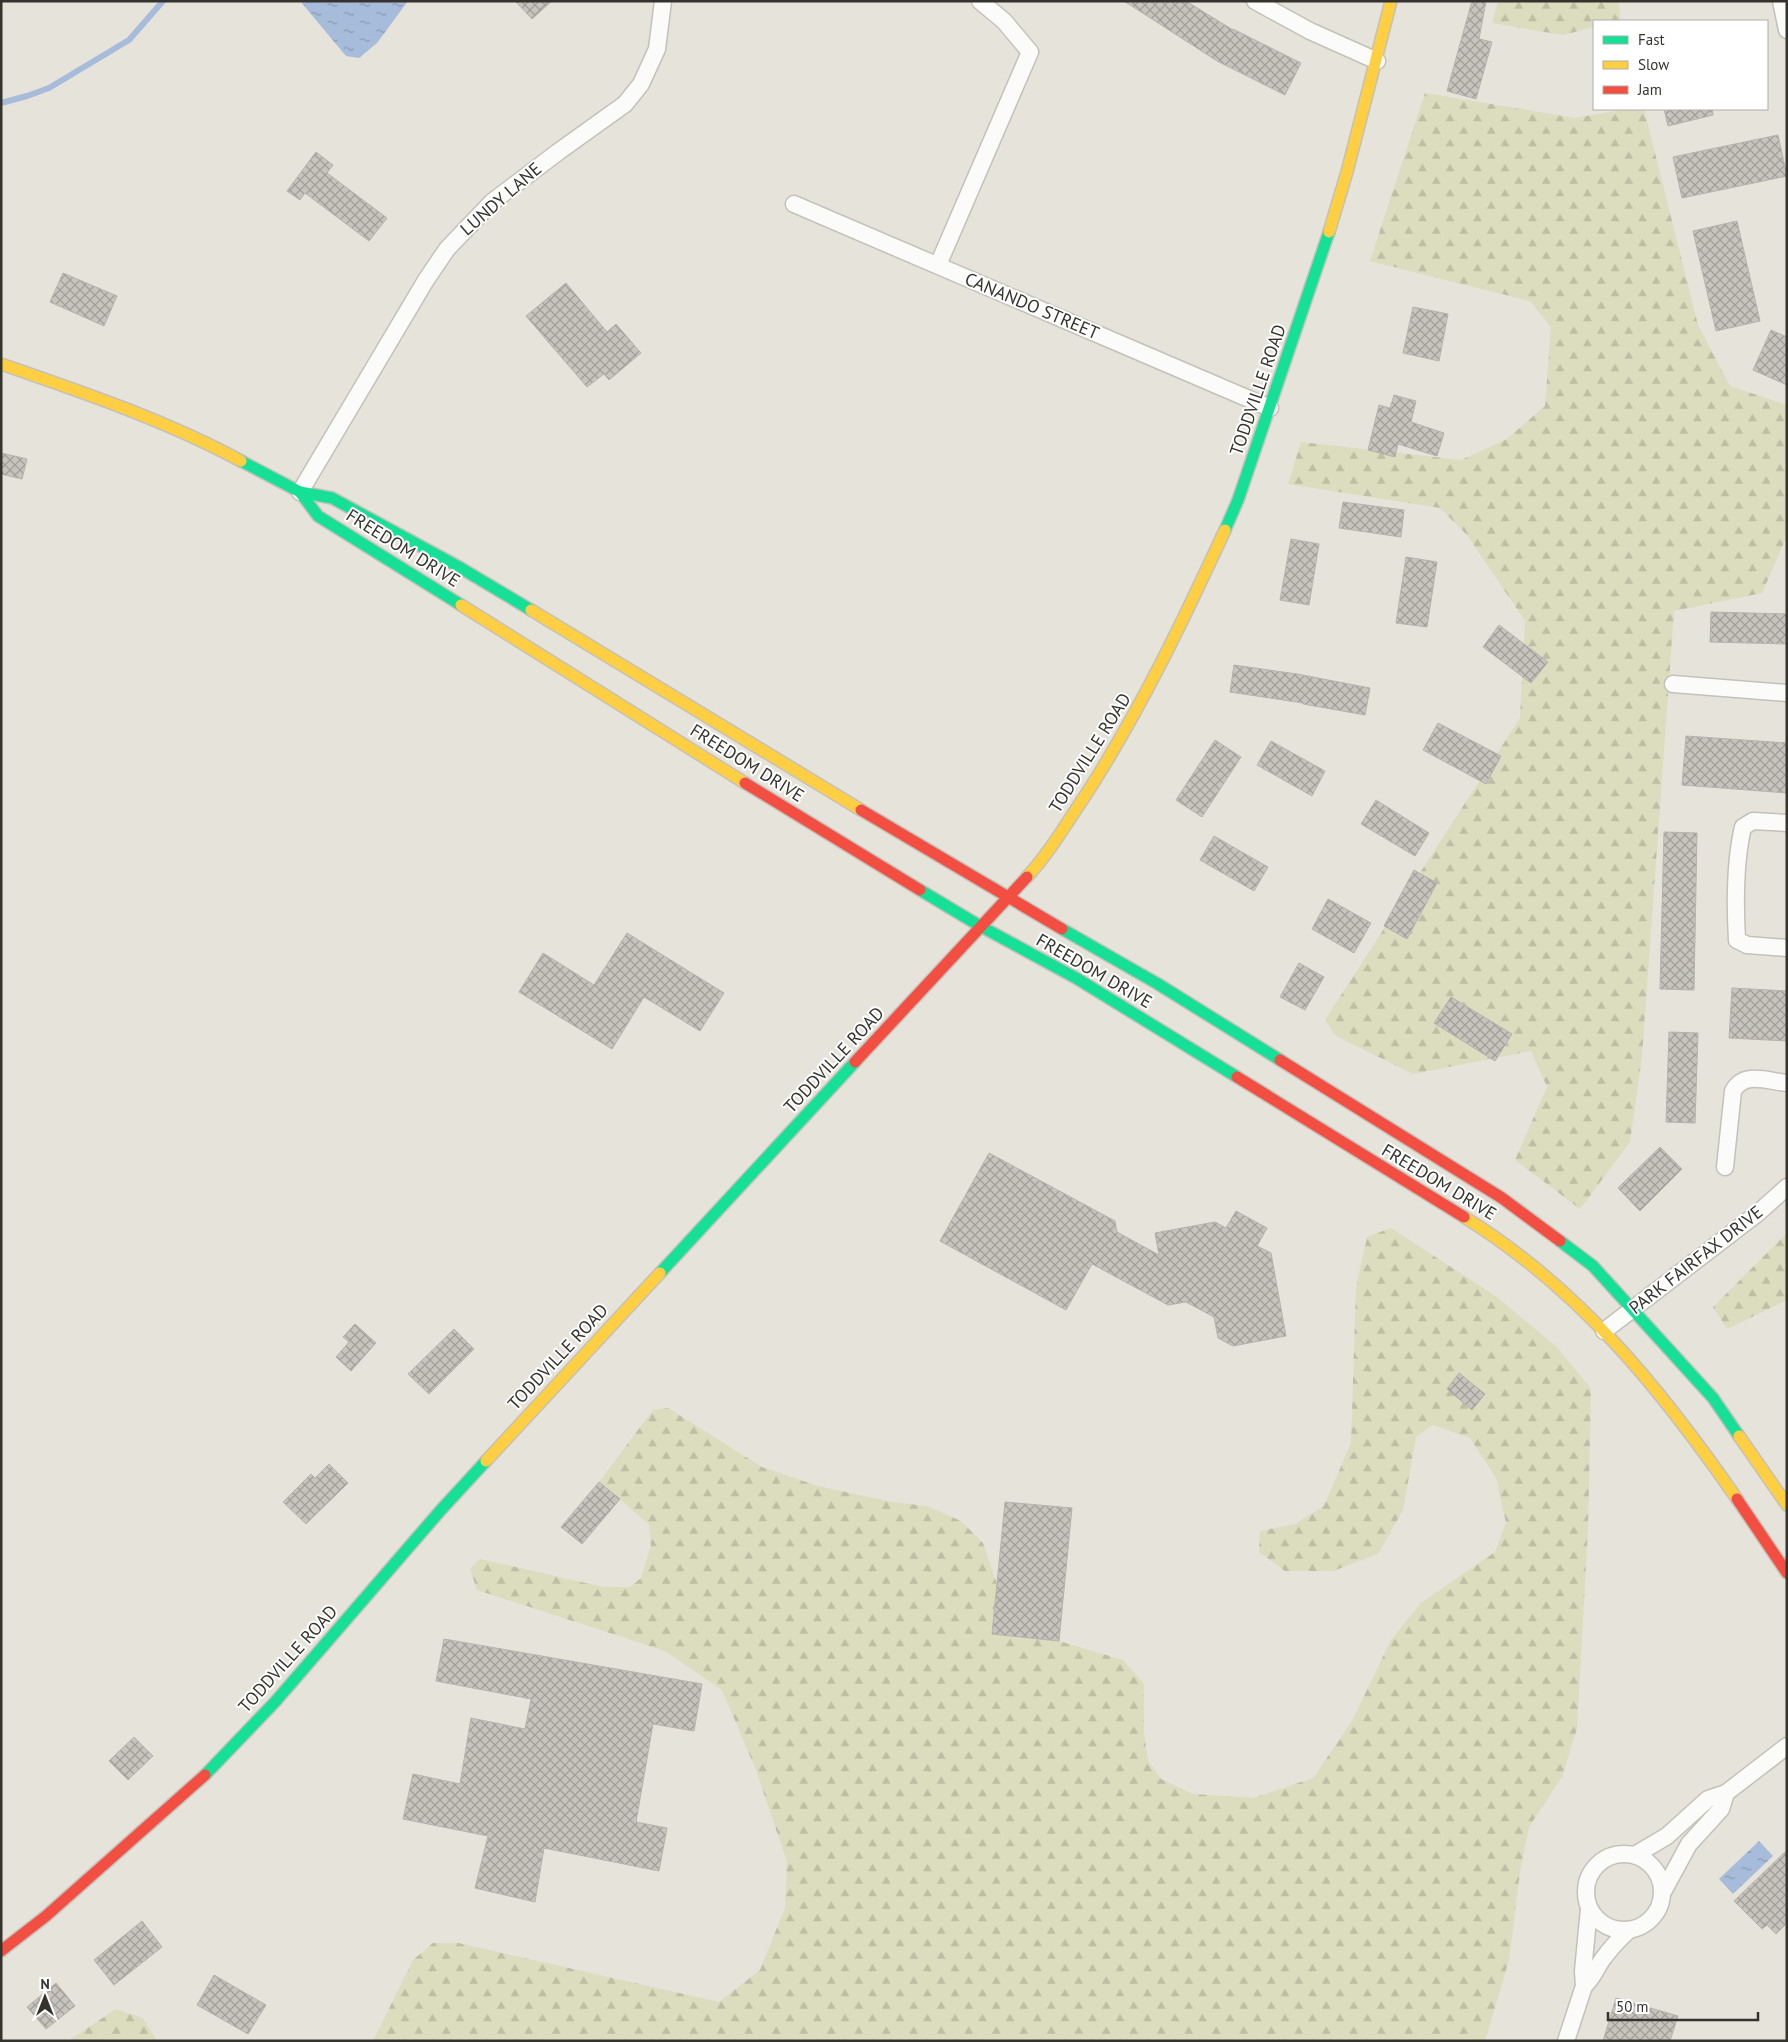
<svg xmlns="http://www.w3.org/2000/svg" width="1788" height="2042" font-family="'PT Sans',sans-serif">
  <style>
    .forest { fill: url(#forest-firs) }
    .water { fill: url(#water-ripples) }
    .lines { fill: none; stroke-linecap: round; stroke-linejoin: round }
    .stream { stroke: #a7bbdb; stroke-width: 6 }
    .building { fill: url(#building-cross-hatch); stroke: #b7b3ac }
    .street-casing { stroke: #c4c1ba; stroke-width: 19 }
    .fast-casing { stroke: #c4c1ba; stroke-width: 14 }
    .slow-casing { stroke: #c4c1ba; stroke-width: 14 }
    .jam-casing { stroke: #c4c1ba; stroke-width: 14 }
    .street { stroke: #fbfbf9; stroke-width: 16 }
    .fast { stroke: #16e098; stroke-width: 11 }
    .slow { stroke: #ffcf43; stroke-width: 11 }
    .jam { stroke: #f24e42; stroke-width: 11 }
    .labels { text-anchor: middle; stroke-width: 4; stroke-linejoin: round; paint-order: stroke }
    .street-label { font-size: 18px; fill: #34332d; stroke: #fff }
  </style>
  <defs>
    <pattern id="forest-firs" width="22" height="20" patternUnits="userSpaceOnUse" patternTransform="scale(1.25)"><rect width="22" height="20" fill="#dbddbe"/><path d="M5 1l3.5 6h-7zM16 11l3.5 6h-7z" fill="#bdbea4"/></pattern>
    <pattern id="water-ripples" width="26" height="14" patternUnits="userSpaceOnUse" patternTransform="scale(1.25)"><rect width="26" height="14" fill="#a7bbdb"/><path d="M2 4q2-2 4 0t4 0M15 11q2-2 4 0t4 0" fill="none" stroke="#8999b2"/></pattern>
    <pattern id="building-cross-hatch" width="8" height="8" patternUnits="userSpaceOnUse" patternTransform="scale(1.25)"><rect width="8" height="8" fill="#c7c3bd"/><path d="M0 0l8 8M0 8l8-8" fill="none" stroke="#a29f9a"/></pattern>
  </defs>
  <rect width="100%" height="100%" fill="#e6e3da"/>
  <g class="forest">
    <path d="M1498,1h121l1,19 -26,1v6l-31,8 -71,-12z"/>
    <path d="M1425,93l150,25 51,-9h18l54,216 32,61 57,19v131l-25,57 -88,18 -32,445 -12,86 -50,67 -65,-49 32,-73 -16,-36 -118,23 -77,-38 -11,-16 195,-302 5,-97 -58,-86 -27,-27 -152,-24 13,-42 160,18 46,-21 38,-33 6,-79 -21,-26 -160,-40z"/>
    <path d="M1391,1228l106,69 60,50 34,42 -3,140 -11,200 -15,48 -33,50 -9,45 -11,88 -24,81h-1112l40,-81 20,-17h25l261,59 41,-32 25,-62 2,-46 -31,-92 -34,-80 -57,-39 -188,-61 -7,-21 10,-10 123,28h27l11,-9 10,-33 -2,-21 -50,-42 54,-72 15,-2 94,59 56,19 74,16 35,4 34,15 22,22 14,41 -5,50 67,7 64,19 21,24v49l4,27 13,19 32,15 60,4 60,-20 39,-57 39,-81 30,-37 74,-51 11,-29 -10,-45 -26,-40 -37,-13 -17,12 -13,73 -25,44 -45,17h-48l-26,-19 1,-21 35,-7 29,-18 27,-63 5,-155 11,-51z"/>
    <path d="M1787,1233v67l-60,29 -14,-22z"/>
    <path d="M116,2009l27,9 14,23h-89z"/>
  </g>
  <g class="water">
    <path d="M300,1h108l-31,42 -18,15 -13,-2z"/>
    <path d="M1759,1841l14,15 -40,38 -14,-15z"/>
  </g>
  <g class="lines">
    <path class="stream" d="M1,103l26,-7 22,-8 80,-48 34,-39"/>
  </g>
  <g class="building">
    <path d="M515,1h37l-20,18z"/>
    <path d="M1124,1h62l47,29v-1l68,34 -16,32 -68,-34z"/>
    <path d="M1472,1h14l-7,38 13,3 -16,57 -29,-8z"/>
    <path d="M1664,109h48l1,6 -45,11z"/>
    <path d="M1778,135l9,41 -105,22 -9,-41z"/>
    <path d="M316,152l17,13 -6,8 60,45 -18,23 -64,-48 -5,7 -13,-9z"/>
    <path d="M1737,221l23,100 -44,10 -23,-100z"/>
    <path d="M63,273l54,23 -13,30 -54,-24z"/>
    <path d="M566,283l41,49 9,-8 25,29 -32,27 -5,-6 -17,13 -61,-71z"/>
    <path d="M1413,307l35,7 -9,47 -36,-8z"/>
    <path d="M1771,330l16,7v48l-34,-15z"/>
    <path d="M1394,395l22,6 -5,21 33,11 -7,23 -39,-12 -3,13 -27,-7 11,-45 11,3z"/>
    <path d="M1,453l26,6 -5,20 -21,-5z"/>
    <path d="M1343,502l61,8 -3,27 -62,-9z"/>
    <path d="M1291,539l28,5 -10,61 -29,-5z"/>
    <path d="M1406,557l31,5 -10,65 -31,-4z"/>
    <path d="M1711,612l76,2v30l-77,-2z"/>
    <path d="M1499,625l49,37 -17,21 -48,-36z"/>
    <path d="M1234,665l63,9 73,14 -5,27 -62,-11v-1l-73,-11z"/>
    <path d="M1438,723l63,33 -15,28 -63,-34z"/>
    <path d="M1686,736l101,7v50l-105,-8z"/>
    <path d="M1215,740l26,17 -39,60 -26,-17z"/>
    <path d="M1271,741l54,30 -13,25 -55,-31z"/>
    <path d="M1376,800l53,33 -14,23 -54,-32z"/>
    <path d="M1664,832l33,1 -3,157 -34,-1z"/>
    <path d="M1214,836l54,31 -14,24 -54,-31z"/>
    <path d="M1414,870l23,13 -30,56 -23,-13z"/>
    <path d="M1328,899l43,24 -17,30 -42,-24z"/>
    <path d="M627,933l97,60 -24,38 -56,-34 -32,52 -93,-57 24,-39 51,32z"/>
    <path d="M1299,963l25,14 -19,33 -25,-13z"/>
    <path d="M1732,988l55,3v50l-58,-3z"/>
    <path d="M1451,997l61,37 -17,27 -61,-38z"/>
    <path d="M1669,1032l29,1 -3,90 -29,-1z"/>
    <path d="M1660,1147l22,22 -42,42 -22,-23z"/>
    <path d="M989,1153l126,68 2,11 42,23 -4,-22 60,-11 11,6 10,-17 31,17 -10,18 14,7 15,83 -53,10 -15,-8 -4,-21 -28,-15 -18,3 -76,-41 -26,46 -126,-69z"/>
    <path d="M355,1324l21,19 -25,28 -15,-14 13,-15 -6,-5z"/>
    <path d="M454,1329l20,20 -45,45 -21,-20z"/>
    <path d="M1459,1373l26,21 -13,16 -25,-21z"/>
    <path d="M329,1464l19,19 -42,41 -23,-22 28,-28 4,4z"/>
    <path d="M599,1482l21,17 -38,45 -21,-17z"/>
    <path d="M1005,1502l67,6 -13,133 -67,-7z"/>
    <path d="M444,1639l258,45 -8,47 -41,-7 -17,98 31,6 -8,43 -115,-23 -9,54 -60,-14 13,-52 -85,-17 10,-45 47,10 11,-66 54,11 6,-30 -95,-18z"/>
    <path d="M134,1737l19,19 -25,24 -19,-19z"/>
    <path d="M1787,1850v73l-11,11 -9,-9 -5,4 -28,-28z"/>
    <path d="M142,1921l20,26 -48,38 -20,-25z"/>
    <path d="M214,1975l52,30 -18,29 -51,-29z"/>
    <path d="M56,1983l19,23 -29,23 -19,-22z"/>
    <path d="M1616,1998l62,18 -8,25h-67z"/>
  </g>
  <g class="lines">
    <defs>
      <g id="street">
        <path d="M1255,1l55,30 67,30"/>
        <path d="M1781,1l6,29"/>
        <path d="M794,204l476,204"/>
        <path d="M938,265l92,-213 -26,-31 -24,-20"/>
        <path d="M300,492l126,-212 21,-31 45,-47 66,-50 67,-48 16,-20 16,-35 6,-48"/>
        <path d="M1673,684l114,9"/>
        <path d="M1787,823l-34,-2 -10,6c-8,34 -8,78 -6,113l10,5 40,3"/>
        <path d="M1725,1167l8,-76c11,-20 34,-10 54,-8"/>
        <path d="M1604,1331l154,-118 29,-26"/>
        <circle cx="1624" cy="1892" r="38"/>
        <path d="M1635,1855l32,-19 41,-37 18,-6 61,-47"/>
        <path d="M1664,1890l25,-46 32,-35 5,-16"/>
        <path d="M1584,1986c10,-9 11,-16 18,-26 8,-11 17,-21 27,-30"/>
        <path d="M1566,2041l18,-55 -1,-15 6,-62"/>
      </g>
      <g id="fast">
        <path d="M241,461l59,31 32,6 127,69 72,43"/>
        <path d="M300,492l18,24 143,89"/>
        <path d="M1225,530l13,-30 91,-268"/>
        <path d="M920,890l60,36 96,52 161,99"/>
        <path d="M1062,929l96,55 122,76"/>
        <path d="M1560,1241l33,25 120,132 26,38"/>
        <path d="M660,1273l195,-211"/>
        <path d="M205,1775l70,-73 165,-191 46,-50"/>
      </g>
      <g id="slow">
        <path d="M1329,232l18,-60 44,-171"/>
        <path d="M1,364c81,28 164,56 240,97"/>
        <path d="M461,605l284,178"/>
        <path d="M531,610l330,200"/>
        <path d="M1027,877c23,-25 39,-53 58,-81 55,-85 98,-175 140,-266"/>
        <path d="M1464,1217c115,71 197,172 273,282"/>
        <path d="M1739,1436l48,69"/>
        <path d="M486,1461l174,-188"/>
      </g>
      <g id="jam">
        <path d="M745,783l175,107"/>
        <path d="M861,810l201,119"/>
        <path d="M1280,1060l222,138 58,43"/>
        <path d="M855,1062l172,-185"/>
        <path d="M1237,1077l227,140"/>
        <path d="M1737,1499l50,74"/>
        <path d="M1,1951l45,-35 159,-141"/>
      </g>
    </defs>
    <use href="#street" class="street-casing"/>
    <use href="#fast" class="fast-casing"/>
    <use href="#slow" class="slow-casing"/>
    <use href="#jam" class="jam-casing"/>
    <use href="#street" class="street"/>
    <use href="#fast" class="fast"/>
    <use href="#slow" class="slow"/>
    <use href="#jam" class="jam"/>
  </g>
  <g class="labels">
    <g class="street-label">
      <text transform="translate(501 199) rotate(-41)" y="6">LUNDY LANE</text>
      <text transform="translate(1032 306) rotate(23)" y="6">CANANDO STREET</text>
      <text transform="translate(1258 390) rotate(-71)" y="6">TODDVILLE ROAD</text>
      <text transform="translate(403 548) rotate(32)" y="6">FREEDOM DRIVE</text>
      <text transform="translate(1090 753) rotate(-58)" y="6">TODDVILLE ROAD</text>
      <text transform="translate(747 763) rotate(32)" y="6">FREEDOM DRIVE</text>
      <text transform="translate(1094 971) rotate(30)" y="6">FREEDOM DRIVE</text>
      <text transform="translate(834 1060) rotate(-47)" y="6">TODDVILLE ROAD</text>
      <text transform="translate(1439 1182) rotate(31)" y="6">FREEDOM DRIVE</text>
      <text transform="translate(1696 1260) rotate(-38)" y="6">PARK FAIRFAX DRIVE</text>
      <text transform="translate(558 1357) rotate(-47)" y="6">TODDVILLE ROAD</text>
      <text transform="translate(288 1659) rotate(-48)" y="6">TODDVILLE ROAD</text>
    </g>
  </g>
  <rect width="1788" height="2042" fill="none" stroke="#34332d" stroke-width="5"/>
  <rect x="1593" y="20" width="175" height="90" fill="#ffffff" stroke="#aeadab"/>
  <rect x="1603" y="36" width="25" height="8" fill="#16e098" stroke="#aeadab"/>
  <text x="1638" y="45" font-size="15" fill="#34332d">Fast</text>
  <rect x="1603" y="61" width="25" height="8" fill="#ffcf43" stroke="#aeadab"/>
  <text x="1638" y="70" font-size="15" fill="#34332d">Slow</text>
  <rect x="1603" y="86" width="25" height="8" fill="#f24e42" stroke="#aeadab"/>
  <text x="1638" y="95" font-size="15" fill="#34332d">Jam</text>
  <g transform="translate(45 1997)" stroke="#ffffff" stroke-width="4" paint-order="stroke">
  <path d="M0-4L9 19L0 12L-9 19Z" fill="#34332d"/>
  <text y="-8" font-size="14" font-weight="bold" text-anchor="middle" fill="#34332d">N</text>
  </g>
  <path d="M1608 2012v8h150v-8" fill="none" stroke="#34332d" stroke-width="2.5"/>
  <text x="1616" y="2012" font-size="15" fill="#34332d" stroke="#ffffff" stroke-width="4" paint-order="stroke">50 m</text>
</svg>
